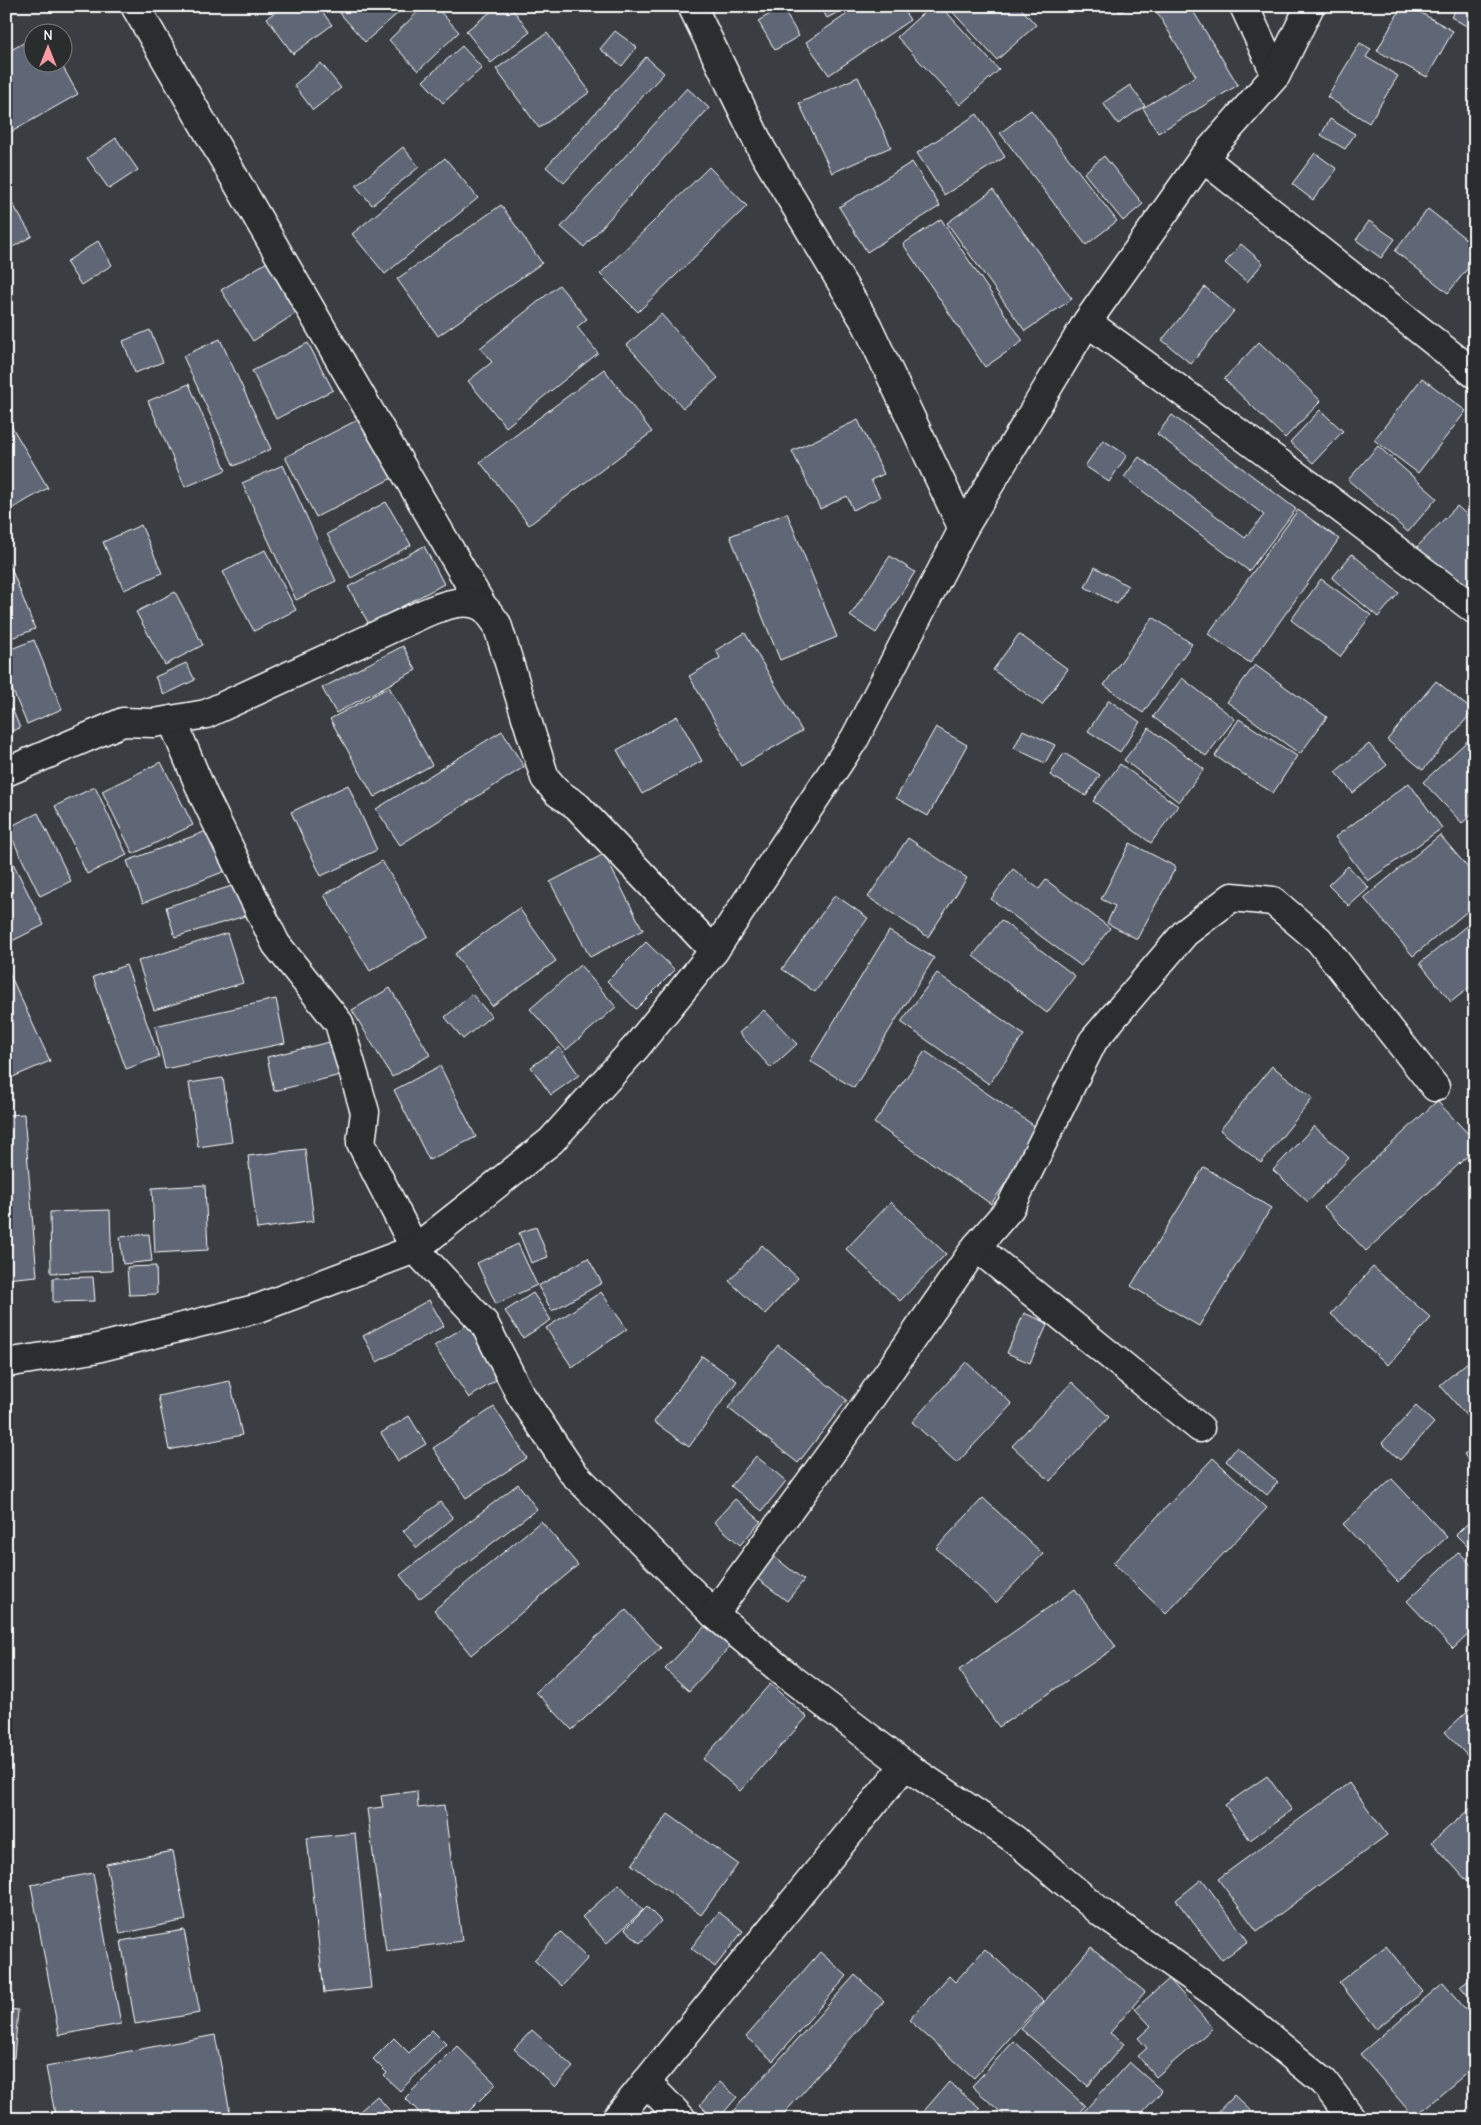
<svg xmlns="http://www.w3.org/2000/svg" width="1481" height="2125" font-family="'Comic Neue',sans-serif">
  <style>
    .building { fill: #5f6674; stroke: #fff }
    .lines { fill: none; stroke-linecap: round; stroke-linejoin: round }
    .street-casing { stroke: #fff; stroke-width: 31 }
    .street { stroke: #2a2d2e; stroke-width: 28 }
  </style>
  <rect width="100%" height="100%" fill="#3a3e43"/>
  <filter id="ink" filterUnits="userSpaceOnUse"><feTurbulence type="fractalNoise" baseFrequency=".02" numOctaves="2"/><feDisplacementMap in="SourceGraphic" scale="10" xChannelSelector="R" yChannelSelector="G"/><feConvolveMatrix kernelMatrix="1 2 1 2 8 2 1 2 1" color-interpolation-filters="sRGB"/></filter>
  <g filter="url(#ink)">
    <g class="building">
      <path d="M283,6h35l14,19 -39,29 -26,-36z"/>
      <path d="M344,6h62l-41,36 -27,-31z"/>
      <path d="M424,6h11l24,26 -41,39 -29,-31z"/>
      <path d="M498,6h12l20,26 -39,31 -25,-32z"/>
      <path d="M820,6h30l-23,12z"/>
      <path d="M859,6h42l9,14 -81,55 -23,-33z"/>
      <path d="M931,6h10l58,64 -39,35 -63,-68z"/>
      <path d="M947,6h72l17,19 -39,35z"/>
      <path d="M1116,6h14l-10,6z"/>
      <path d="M1153,6h37l48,79 -80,48 -15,-25 53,-32z"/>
      <path d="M1402,6h7l44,25 -26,46 -50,-26z"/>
      <path d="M1458,6h17v25l-24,-14z"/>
      <path d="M782,7l17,29 -24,14 -17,-29z"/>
      <path d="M615,31l22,16 -15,19 -22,-17z"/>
      <path d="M547,33l43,59 -51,36 -43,-59z"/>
      <path d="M32,38v24h28l18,32 -72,41v-82z"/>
      <path d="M1360,43l11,6 -5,8 32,19 -29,47 -42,-26z"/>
      <path d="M462,46l20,22 -39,35 -20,-22z"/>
      <path d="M646,57l18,16 -100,110 -18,-16z"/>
      <path d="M321,63l20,25 -28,22 -19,-25z"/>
      <path d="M858,77l33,70 -59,26 -33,-70z"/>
      <path d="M1130,85l15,21 -27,18 -15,-21z"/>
      <path d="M687,88l22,20 -125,139 -23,-20z"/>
      <path d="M1031,110l86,111 -31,24 -86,-112z"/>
      <path d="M977,114l28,43 -61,38 -27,-42z"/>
      <path d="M1475,116v11l-5,-5z"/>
      <path d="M1330,119l25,15 -10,15 -24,-14z"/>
      <path d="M116,138l22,32 -29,19 -22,-31z"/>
      <path d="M403,147l16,20 -47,38 -16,-19z"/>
      <path d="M1315,153l22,16 -24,31 -21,-16z"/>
      <path d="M1104,156l39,48 -20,17 -39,-48z"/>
      <path d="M445,158l33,40 -93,76 -33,-40z"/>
      <path d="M912,162l28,44 -73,46 -28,-45z"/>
      <path d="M709,167l38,39 -109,106 -38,-38z"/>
      <path d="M993,190l79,109 -47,32 -78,-108z"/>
      <path d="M6,193l26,43 -26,15z"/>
      <path d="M501,205l41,58 -104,73 -41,-57z"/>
      <path d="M1428,209l47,37v13l-27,34 -53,-42z"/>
      <path d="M941,219l82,122 -38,26 -82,-123z"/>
      <path d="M1369,221l26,18 -14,19 -25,-18z"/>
      <path d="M98,241l14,24 -31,20 -15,-23z"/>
      <path d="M1241,244l22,19 -16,19 -22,-19z"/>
      <path d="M272,259l32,49 -51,33 -32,-51z"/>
      <path d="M559,285l28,34 -10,8 21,26 -92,74 -38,-46 24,-19 -12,-14z"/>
      <path d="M1205,287l29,24 -43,53 -29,-24z"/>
      <path d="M661,314l57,64 -35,30 -56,-63z"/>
      <path d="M150,330l13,32 -28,11 -12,-32z"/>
      <path d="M220,339l51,110 -37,17 -51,-110z"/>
      <path d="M1259,342l62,59 -36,37 -61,-59z"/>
      <path d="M308,343l25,47 -57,29 -24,-48z"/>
      <path d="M604,369l48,63 -123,93 -49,-63z"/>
      <path d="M1422,378l44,33 -48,62 -44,-33z"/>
      <path d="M189,384l37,86 -41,17 -37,-86z"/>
      <path d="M1320,410l23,21 -30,32 -23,-21z"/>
      <path d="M1172,415l124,94 -47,62 -125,-94 15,-20 106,81 19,-23 -107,-81z"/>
      <path d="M365,416l31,60 -80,41 -31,-60z"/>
      <path d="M6,417l42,71 -42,24z"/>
      <path d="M858,420l26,54 -13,6 9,17 -27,13 -6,-14 -27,13 -28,-58z"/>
      <path d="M1103,440l24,15 -18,27 -24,-16z"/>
      <path d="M1378,446l59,52 -29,34 -60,-52z"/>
      <path d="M283,465l53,116 -40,19 -54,-117z"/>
      <path d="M386,502l25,43 -60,33 -24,-44z"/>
      <path d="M1457,506l18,16v83l-61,-55z"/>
      <path d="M1298,510l41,29 -89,124 -42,-29z"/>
      <path d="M787,513l50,124 -57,23 -50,-124z"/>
      <path d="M141,525l21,48 -38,17 -21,-48z"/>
      <path d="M424,546l20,38 -75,40 -21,-37z"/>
      <path d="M265,550l31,60 -42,21 -31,-59z"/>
      <path d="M1352,554l47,39 -21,24 -46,-39z"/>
      <path d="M6,555l29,74 -29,11z"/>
      <path d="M890,556l25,16 -39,61 -26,-17z"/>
      <path d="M1095,567l33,19 -11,18 -32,-17z"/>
      <path d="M1321,579l50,36 -31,42 -49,-37z"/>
      <path d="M175,592l28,53 -38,20 -29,-53z"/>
      <path d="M1153,617l39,27 -49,69 -39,-28z"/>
      <path d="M745,633l57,98 -61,35 -52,-90 31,-18 -4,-8z"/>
      <path d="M1019,634l49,35 -26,36 -49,-35z"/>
      <path d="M34,640l28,69 -35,15 -21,-49v-24z"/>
      <path d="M403,646l13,24 -80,43 -14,-25z"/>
      <path d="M186,663l9,17 -31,15 -9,-18z"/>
      <path d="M1255,665l72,52 -27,37 -73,-52z"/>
      <path d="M1182,678l53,41 -29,37 -53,-39z"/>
      <path d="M1436,681l37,30 -50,59 -36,-30z"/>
      <path d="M389,687l43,78 -58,32 -44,-78z"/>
      <path d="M6,694l14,34 -14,5z"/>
      <path d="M1109,700l31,22 -20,30 -32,-21z"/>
      <path d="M677,716l25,45 -60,33 -25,-44z"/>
      <path d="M1239,719l58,37 -24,37 -58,-37z"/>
      <path d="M936,727l31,18 -39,71 -32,-18z"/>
      <path d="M1149,728l55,41 -25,33 -55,-42z"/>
      <path d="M1023,730l32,15 -10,18 -31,-15z"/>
      <path d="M502,731l22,36 -124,78 -24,-36z"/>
      <path d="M1475,734v78l-13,11 -39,-41z"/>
      <path d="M1369,744l18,21 -34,28 -18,-21z"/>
      <path d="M1064,753l36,22 -14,21 -36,-21z"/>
      <path d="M161,762l32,63 -60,29 -31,-63z"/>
      <path d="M1120,764l58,42 -27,37 -58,-42z"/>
      <path d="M1409,783l33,45 -74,53 -33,-44z"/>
      <path d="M348,785l29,65 -56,26 -30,-64z"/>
      <path d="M95,787l32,68 -40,19 -32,-68z"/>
      <path d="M38,813l33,68 -31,15 -33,-68z"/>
      <path d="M212,829l16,41 -85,33 -16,-42z"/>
      <path d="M1440,835l35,41v29l-62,51 -49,-58z"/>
      <path d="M908,838l59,40 -39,59 -60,-40z"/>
      <path d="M1130,843l46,24 -39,72 -30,-16 8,-17 -14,-7z"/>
      <path d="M6,849l38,76 -38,19z"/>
      <path d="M604,854l39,76 -53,27 -40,-75z"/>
      <path d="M382,861l46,75 -58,35 -46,-76z"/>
      <path d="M1348,866l21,22 -20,18 -21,-21z"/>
      <path d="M1013,869l26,20 7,-9 64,48 -29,38 -90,-67z"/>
      <path d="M235,885l10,31 -70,21 -9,-30z"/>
      <path d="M835,895l33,23 -53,74 -33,-23z"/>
      <path d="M519,908l37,53 -64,45 -37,-52z"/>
      <path d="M1475,919v64l-24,19 -31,-39z"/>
      <path d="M1001,920l74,56 -28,37 -74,-57z"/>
      <path d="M889,931l45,27 -80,130 -44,-27z"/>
      <path d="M227,933l16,50 -89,27 -16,-49z"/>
      <path d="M646,942l29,28 -39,39 -29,-28z"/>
      <path d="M126,965l33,92 -33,12 -33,-92z"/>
      <path d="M580,965l36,42 -50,43 -36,-41z"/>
      <path d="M6,966l44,95 -44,19z"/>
      <path d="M937,973l87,62 -35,49 -88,-62z"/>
      <path d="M390,988l40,67 -38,22 -40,-67z"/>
      <path d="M472,994l19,22 -28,23 -18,-22z"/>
      <path d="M276,999l9,44 -120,26 -10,-43z"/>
      <path d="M764,1010l33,34 -26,24 -32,-35z"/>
      <path d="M338,1040l7,34 -71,17 -7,-34z"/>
      <path d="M559,1047l20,28 -28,20 -20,-28z"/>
      <path d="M925,1051l117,80 -51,73 -117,-81z"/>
      <path d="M440,1066l36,71 -47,23 -35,-70z"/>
      <path d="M1272,1066l41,32 -52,65 -41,-33z"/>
      <path d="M223,1078l9,64 -34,5 -9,-64z"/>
      <path d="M1437,1101l38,40v8l-109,102 -42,-44z"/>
      <path d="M24,1114l13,162 -31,3v-164z"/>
      <path d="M1314,1126l35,32 -41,44 -35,-32z"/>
      <path d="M305,1149l9,72 -57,8 -9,-73z"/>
      <path d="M1204,1167l67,41 -72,118 -68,-40z"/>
      <path d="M205,1185l3,65 -53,3 -3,-65z"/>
      <path d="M891,1202l55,52 -46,47 -54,-52z"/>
      <path d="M110,1210l2,61 -61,2 -1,-61z"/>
      <path d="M536,1227l12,30 -17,6 -12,-30z"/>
      <path d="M149,1234l3,27 -29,3 -3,-27z"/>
      <path d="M518,1244l19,41 -41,19 -19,-41z"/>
      <path d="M762,1245l36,33 -33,36 -36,-33z"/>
      <path d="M588,1258l14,25 -50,28 -14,-25z"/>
      <path d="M156,1266l1,28 -28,1 -2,-28z"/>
      <path d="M1373,1267l58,51 -43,47 -57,-51z"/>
      <path d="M93,1277l2,24 -42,1v-24z"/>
      <path d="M601,1292l26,37 -55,38 -26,-39z"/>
      <path d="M533,1293l18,27 -28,18 -18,-27z"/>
      <path d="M429,1300l15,26 -67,36 -14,-26z"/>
      <path d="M1024,1313l24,10 -18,40 -23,-10z"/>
      <path d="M467,1325l35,51 -33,22 -35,-52z"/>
      <path d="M778,1345l69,55 -49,63 -70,-55z"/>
      <path d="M702,1356l35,25 -48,66 -35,-25z"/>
      <path d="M1475,1356v70l-35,-41z"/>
      <path d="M966,1362l46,42 -55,59 -45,-41z"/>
      <path d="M230,1381l12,54 -73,15 -11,-54z"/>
      <path d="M1072,1382l37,35 -59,64 -38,-35z"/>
      <path d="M1416,1406l18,17 -34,37 -18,-17z"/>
      <path d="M494,1407l33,51 -61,40 -33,-50z"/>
      <path d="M409,1416l17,28 -28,17 -17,-28z"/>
      <path d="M1237,1447l41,35 -11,13 -41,-34z"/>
      <path d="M1475,1447v24l-11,-17z"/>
      <path d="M756,1456l30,25 -24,30 -31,-25z"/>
      <path d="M1213,1458l54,50 -101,106 -53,-51z"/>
      <path d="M1392,1479l55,58 -49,45 -55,-58z"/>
      <path d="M518,1484l19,25 -118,90 -19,-24z"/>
      <path d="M983,1498l60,56 -47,49 -60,-55z"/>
      <path d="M735,1499l26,22 -21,24 -26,-23z"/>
      <path d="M440,1502l13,16 -36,30 -14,-17z"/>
      <path d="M1475,1516v38l-19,-19z"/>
      <path d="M541,1521l37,44 -107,90 -37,-45z"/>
      <path d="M768,1552l36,28 -17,21 -36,-27z"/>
      <path d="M1459,1552l16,17v59l-22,21 -46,-48z"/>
      <path d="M1075,1589l41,58 -117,80 -40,-57z"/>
      <path d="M626,1610l35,38 -89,82 -36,-38z"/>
      <path d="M709,1622l24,21 -44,48 -24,-22z"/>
      <path d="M770,1684l37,33 -67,74 -37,-32z"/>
      <path d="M1475,1704v60l-30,-32z"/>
      <path d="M1267,1776l25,34 -42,30 -25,-35z"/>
      <path d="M1349,1783l38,52 -130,96 -39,-52z"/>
      <path d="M417,1791l1,17 26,-3 18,136 -76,10 -19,-142 16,-2 -2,-11z"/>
      <path d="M1475,1804v86l-43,-48z"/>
      <path d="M668,1814l70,50 -37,51 -69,-50z"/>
      <path d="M355,1833l16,155 -47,5 -17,-155z"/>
      <path d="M173,1851l13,69 -66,14 -14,-70z"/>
      <path d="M93,1873l28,151 -62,11 -28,-150z"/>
      <path d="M1202,1879l46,62 -26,19 -46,-60z"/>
      <path d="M619,1884l24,26 -36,33 -25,-26z"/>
      <path d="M647,1907l14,14 -21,22 -15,-14z"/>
      <path d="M719,1912l24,19 -28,36 -24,-19z"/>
      <path d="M184,1930l16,83 -65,11 -14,-83z"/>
      <path d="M561,1932l27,26 -26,28 -28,-26z"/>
      <path d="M1386,1946l37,46 -47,37 -37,-47z"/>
      <path d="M1091,1947l54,45 -35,41 14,11 -36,42 -67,-57z"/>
      <path d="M985,1949l58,52 -69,77 -65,-58 40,-44 6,6z"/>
      <path d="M820,1952l27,24 -74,85 -27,-24z"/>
      <path d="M1475,1974v30l-15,-18z"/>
      <path d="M855,1975l29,26 -105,118h-53z"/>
      <path d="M1169,1979l44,49 -57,49 -18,-21 9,-8 -9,-10 13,-12 -16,-17z"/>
      <path d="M1443,1983l32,37v46l-61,51 -54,-63z"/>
      <path d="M6,2009l12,1 -4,48h-8z"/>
      <path d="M432,2030l14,14 -46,47 -16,-15 3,-3 -14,-14 21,-21 15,15z"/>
      <path d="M532,2030l41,37 -18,20 -41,-38z"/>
      <path d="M215,2035l15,77 -34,7h-140l-10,-52z"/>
      <path d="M1014,2041l71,65 -12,13h-65l-36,-33z"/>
      <path d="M457,2046l39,38 -35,35h-35l-21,-21z"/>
      <path d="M1129,2062l33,29 -26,28h-59z"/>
      <path d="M720,2082l17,15 -19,22h-3l-15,-14z"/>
      <path d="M949,2082l31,26 -10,11h-53z"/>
      <path d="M1234,2095l25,24h-48z"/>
      <path d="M377,2096l20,23h-46z"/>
      <path d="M984,2112l8,7h-15z"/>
    </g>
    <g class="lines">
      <defs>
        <g id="street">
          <path d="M135,6l348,601"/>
          <path d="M692,6l70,144 105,175 96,204"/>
          <path d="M1244,6l32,69"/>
          <path d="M1203,158l272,216"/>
          <path d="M1087,322l228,167 160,121"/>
          <path d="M172,720l31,74 73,150 63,79 26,89 -4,31 54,106 69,74 36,71 53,79 141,141 74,62 117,89 109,74 89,75 116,82 105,86 28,37"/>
          <path d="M6,772l117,-50 31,1 52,-9 219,-101c17,-7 42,-17 59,-5 5,4 9,11 13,16l48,154 13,15 19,13 137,145"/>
          <path d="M976,1247l224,181"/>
          <path d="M6,1363l87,-14 166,-41 156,-59 136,-108 86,-95 77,-95 141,-213 108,-209 124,-207 116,-164 73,-83 34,-69"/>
          <path d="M714,1614l144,-198 118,-169 34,-39 83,-167 92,-108 47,-36 41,4 46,39 116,147"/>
          <path d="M646,2082l36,37"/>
          <path d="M616,2119l289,-354"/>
        </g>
      </defs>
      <use href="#street" class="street-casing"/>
      <use href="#street" class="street"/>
    </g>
  </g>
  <rect width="1481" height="2125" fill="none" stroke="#2a2d2e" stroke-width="25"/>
  <rect x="12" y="12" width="1456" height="2100" fill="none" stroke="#fff" stroke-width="2" filter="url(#ink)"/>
  <g transform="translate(48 48)"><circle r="24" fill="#2a2d2e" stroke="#7f8182"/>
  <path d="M0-4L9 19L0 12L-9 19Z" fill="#ff9aa2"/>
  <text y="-8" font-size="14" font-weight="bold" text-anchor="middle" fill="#ffffff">N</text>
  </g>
</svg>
